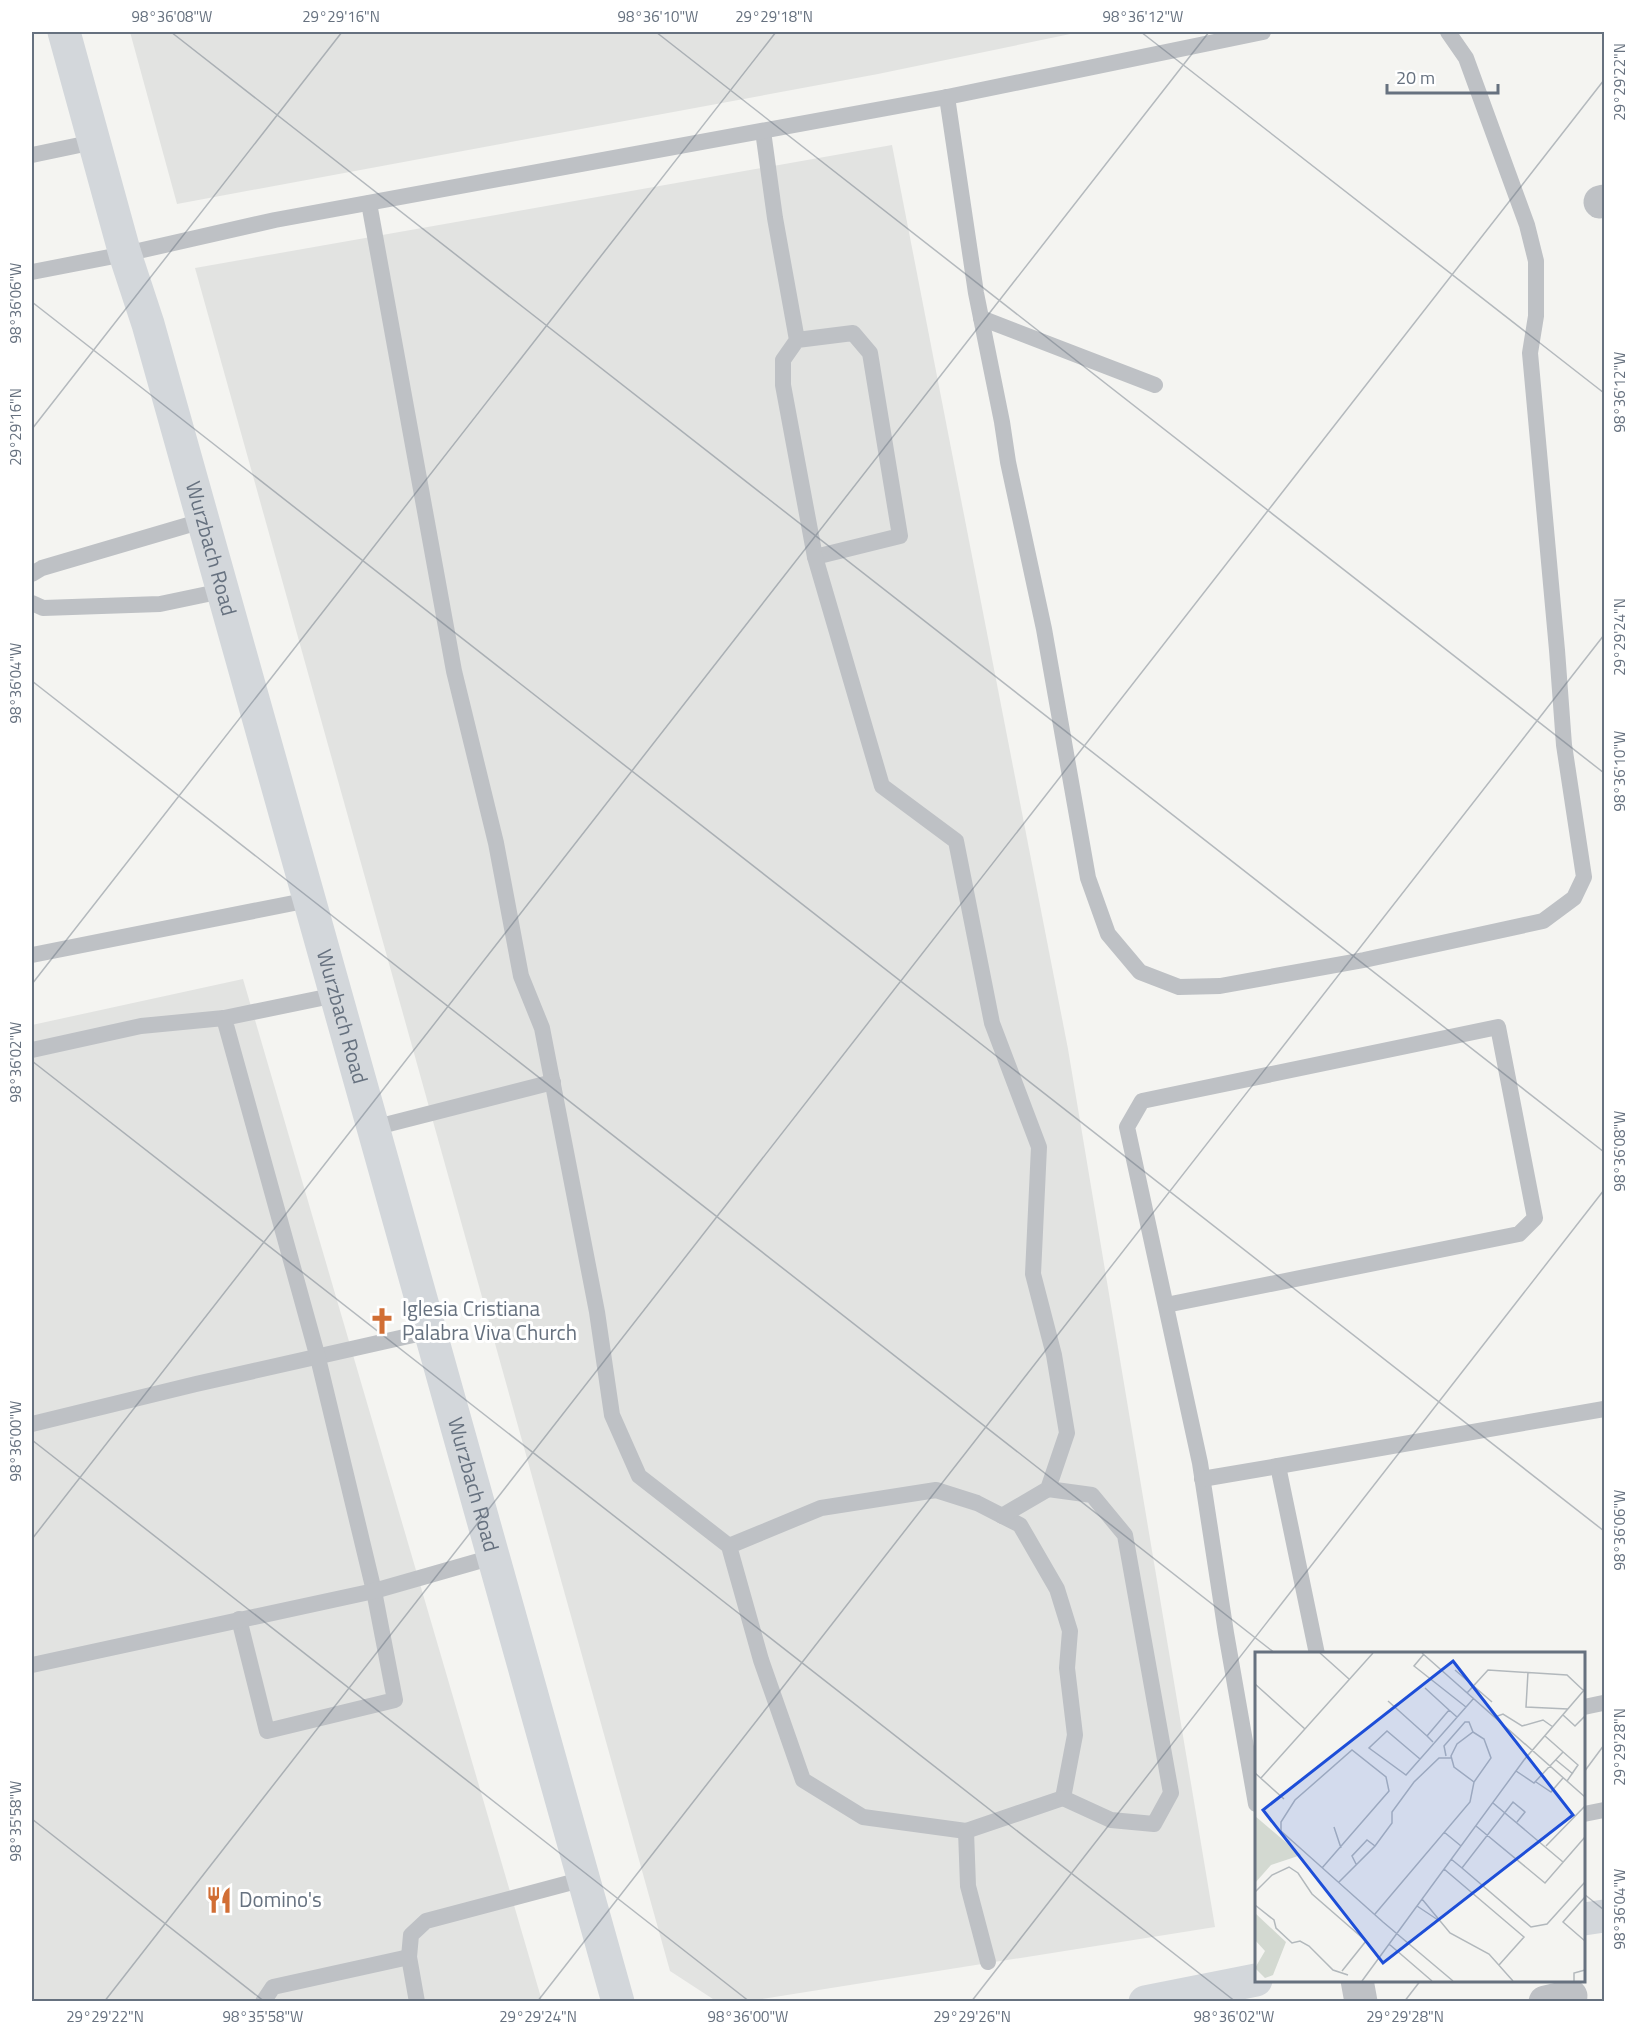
<svg xmlns="http://www.w3.org/2000/svg" width="1636" height="2033" font-family="'Titillium Web',sans-serif">
  <style>
    .built { fill: #e2e3e1 }
    .lines { fill: none; stroke-linecap: round; stroke-linejoin: round }
    .service { stroke: #bec1c5; stroke-width: 16 }
    .minor { stroke: #bec1c5; stroke-width: 33 }
    .secondary { stroke: #d3d7db; stroke-width: 33 }
    .primary { stroke: #d3d7db; stroke-width: 33 }
    .ticks { fill: none; stroke: #66717f; stroke-width: 1.5; stroke-opacity: 0.45 }
    .labels { text-anchor: middle; stroke-width: 6; stroke-linejoin: round; paint-order: stroke }
    .street-label { font-size: 21px; fill: #66717f; stroke: #fff }
    .poi-label { font-size: 21px; fill: #66717f; stroke: #fff; text-anchor: start }
    .inset-road { fill: none; stroke: #b2b8bc; stroke-width: 1.5 }
    .view { fill: #1d4ed8; fill-opacity: 0.15; stroke: #1d4ed8; stroke-width: 3 }
    .inset-edge { fill: none; stroke: #66717f; stroke-width: 3 }
    .neatline { fill: none; stroke: #66717f; stroke-width: 2 }
    .ticks-label { font-size: 15px; text-anchor: middle; fill: #66717f }
  </style>
  <rect width="100%" height="100%" fill="#f4f4f1"/>
  <g class="built">
    <path d="M130,32h950l-202,42 -701,130z"/>
    <path d="M892,145l176,904 147,878 -465,74h-34l-46,-30 -475,-1703z"/>
    <path d="M243,979l299,1022h-510v-976z"/>
  </g>
  <g class="lines">
    <g class="service">
      <path d="M947,97l29,196 26,129 6,40 36,167 44,249 20,56 32,38 39,15 41,-1 144,-26 179,-39 31,-23 10,-21 -20,-132 -7,-95 -27,-297 6,-37v-55l-9,-36 -61,-167 -18,-26"/>
      <path d="M763,131l12,87 22,122 -14,20v25l32,172 85,-21 -30,-183 -17,-20 -56,7"/>
      <path d="M32,155l62,-13"/>
      <path d="M369,203l85,468 42,172 25,133 21,52 55,284 15,103 27,61 90,70 32,114 42,120 60,37 103,14 97,-33 12,-63 -8,-67 3,-37 -13,-42 -37,-64 -43,-22 -41,-13 -115,18 -92,38"/>
      <path d="M32,272l93,-18 150,-34 672,-123 316,-65"/>
      <path d="M981,318l174,67"/>
      <path d="M815,557l67,229 74,55 36,182 47,124 -6,127 21,81 13,78 -19,56 -46,27"/>
      <path d="M32,574l10,-6 160,-47"/>
      <path d="M32,603l11,5 117,-4 62,-13"/>
      <path d="M32,955l277,-55"/>
      <path d="M32,1050l109,-24 83,-8"/>
      <path d="M373,1128l180,-46"/>
      <path d="M1166,1305l353,-71 16,-16 -37,-191 -356,74 -15,26 73,336 26,170 30,171"/>
      <path d="M32,1424l164,-40 235,-53"/>
      <path d="M1278,1466l326,-57"/>
      <path d="M1202,1479l76,-13 39,188"/>
      <path d="M1048,1489l44,6 33,40 46,258 -17,31 -43,-4 -48,-22"/>
      <path d="M239,1619l28,112 128,-31 -21,-109 -56,-233 -94,-340 112,-23"/>
      <path d="M32,1665l342,-74 119,-34"/>
      <path d="M1584,1707l19,-4"/>
      <path d="M1584,1814l20,-4"/>
      <path d="M966,1831l2,55 20,76"/>
      <path d="M263,2002l10,-15 136,-30"/>
      <path d="M417,2002l-8,-45 2,-22 15,-14 158,-42"/>
    </g>
    <g class="minor">
      <path d="M1600,202l4,-1"/>
      <path d="M1357,1980l4,22"/>
      <path d="M1545,2002l26,-6"/>
    </g>
    <g class="secondary">
      <path d="M1584,1919l20,-3"/>
      <path d="M1145,2002l111,-22"/>
    </g>
    <path class="primary" id="s1" d="M64,32l61,222 23,70 470,1678"/>
  </g>
  <path class="ticks" d="M171,32l1433,1120M656,32l948,741M1141,32l463,361M32,302l1572,1229M32,429l310,-397M32,681l1244,973M32,984l744,-952M32,1061l1204,941M32,1440l718,562M32,1539l1177,-1507M1584,1772l20,-27M32,1819l233,183M1584,1894l20,16M104,2002l1500,-1922M537,2002l1067,-1367M971,2002l633,-812M1404,2002l17,-22"/>
  <defs>
    <symbol id="church-bare" viewBox="-9 -9 18 18"><path d="M-1.2-6h2.4v3.5h3.3v2.4h-3.3V6h-2.4V-.1h-3.3v-2.4h3.3Z" fill="#d16e34" stroke="#fff" stroke-width="2.5" paint-order="stroke"/></symbol>
    <symbol id="restaurant-bare" viewBox="-9 -9 18 18"><path d="M-5-6h1v4h1v-4h1v4h1v-4h1v5L-1.5 .5V6h-2V.5L-5-1ZM5-6V6H3V1.5H1.5Q1.5-4 5-6Z" fill="#d16e34" stroke="#fff" stroke-width="2.5" paint-order="stroke"/></symbol>
  </defs>
  <g fill-rule="evenodd">
    <use href="#church-bare" x="363" y="1302" width="38" height="38"/>
    <use href="#restaurant-bare" x="200" y="1881" width="38" height="38"/>
  </g>
  <g class="labels">
    <g class="street-label">
      <text dy="7" stroke="none"><textPath href="#s1" startOffset="537">Wurzbach Road</textPath></text>
      <text dy="7" stroke="none"><textPath href="#s1" startOffset="1023">Wurzbach Road</textPath></text>
      <text dy="7" stroke="none"><textPath href="#s1" startOffset="1509">Wurzbach Road</textPath></text>
    </g>
    <g class="poi-label">
      <text x="402" y="1316">Iglesia Cristiana<tspan x="402" dy="24">Palabra Viva Church</tspan></text>
      <text x="239" y="1907">Domino's</text>
    </g>
  </g>
  <g transform="translate(1255 1652)">
    <rect width="330" height="330" fill="#f4f4f1"/>
    <path d="M0,164l46,39 -30,10 -16,18zM0,261l31,29 -13,33 -8,3 -10,-10 10,-17 -10,-11z" fill="#d3d9d1"/>
    <path class="inset-road" d="M65,1l29,26M167,1l163,144M169,2l-10,12 52,41M200,18l37,32M273,20l-2,35 42,2M0,32l50,45M170,36l24,22M212,41l21,-23 79,5 17,16M133,49l39,35M308,63l12,11 10,-10M240,65l8,-3 19,12 21,-6 10,7M290,84l33,29 -11,16M178,90l-6,-6 22,-26 8,7M191,104l-2,-10 21,-24h4l4,10M165,107l-33,-28 -18,17 37,27 68,-77M301,108l17,14M261,119l18,12 29,-31M0,121l29,26M6,126l112,-125M281,130l15,10 12,-14M238,151l70,59M221,174l69,57 40,-46M79,175l7,21M189,180l17,14M120,194l17,-23v-11l22,-30 25,-24h12M291,194l39,-40M196,207l11,9 51,-66 12,10 -8,10M67,216l67,-77 -3,-14 -34,-27 -57,50 -14,22v9l102,91 70,59M207,216l69,59 16,-3 38,-42M189,217l80,68 -25,28M84,230l36,-36 -8,-6 -15,16 4,8M0,240l17,-17 17,-8 9,6 14,21 54,47 -24,30M330,245l-22,25 22,19M167,247l28,34 39,21 24,27M0,253l19,15 2,8 16,15 8,-2 9,5 24,24 15,5M162,254l21,14M120,262l95,-112 4,-20 17,-24 -7,-19 -11,-7 -16,12 -6,12 3,11 20,15M134,292l43,37M107,329l162,-221 61,-71M319,329v-8l11,-3"/>
    <path class="view" d="M198,9l120,154 -190,148 -120,-153z"/>
    <rect width="330" height="330" class="inset-edge"/>
  </g>
  <rect width="1636" height="2033" fill="none" stroke="#ffffff" stroke-width="66"/>
  <path d="M1387 84v9h111v-9" fill="none" stroke="#66717f" stroke-width="3"/>
  <text x="1396" y="84" font-size="18" fill="#66717f" stroke="#ffffff" stroke-width="4.5" paint-order="stroke">20 m</text>
  <rect x="33" y="33" width="1570" height="1967" class="neatline"/>
  <g class="ticks-label">
    <text x="172" y="22">98°36'08"W</text>
    <text x="341" y="22">29°29'16"N</text>
    <text x="658" y="22">98°36'10"W</text>
    <text x="774" y="22">29°29'18"N</text>
    <text x="1143" y="22">98°36'12"W</text>
    <text transform="translate(1620 82) rotate(-90)" y="5">29°29'22"N</text>
    <text transform="translate(16 303) rotate(-90)" y="5">98°36'06"W</text>
    <text transform="translate(1620 392) rotate(-90)" y="5">98°36'12"W</text>
    <text transform="translate(16 427) rotate(-90)" y="5">29°29'16"N</text>
    <text transform="translate(1620 637) rotate(-90)" y="5">29°29'24"N</text>
    <text transform="translate(16 683) rotate(-90)" y="5">98°36'04"W</text>
    <text transform="translate(1620 771) rotate(-90)" y="5">98°36'10"W</text>
    <text transform="translate(16 1062) rotate(-90)" y="5">98°36'02"W</text>
    <text transform="translate(1620 1151) rotate(-90)" y="5">98°36'08"W</text>
    <text transform="translate(16 1441) rotate(-90)" y="5">98°36'00"W</text>
    <text transform="translate(1620 1530) rotate(-90)" y="5">98°36'06"W</text>
    <text transform="translate(1620 1747) rotate(-90)" y="5">29°29'28"N</text>
    <text transform="translate(16 1821) rotate(-90)" y="5">98°35'58"W</text>
    <text transform="translate(1620 1909) rotate(-90)" y="5">98°36'04"W</text>
    <text x="105" y="2022">29°29'22"N</text>
    <text x="263" y="2022">98°35'58"W</text>
    <text x="538" y="2022">29°29'24"N</text>
    <text x="748" y="2022">98°36'00"W</text>
    <text x="972" y="2022">29°29'26"N</text>
    <text x="1234" y="2022">98°36'02"W</text>
    <text x="1405" y="2022">29°29'28"N</text>
  </g>
</svg>
